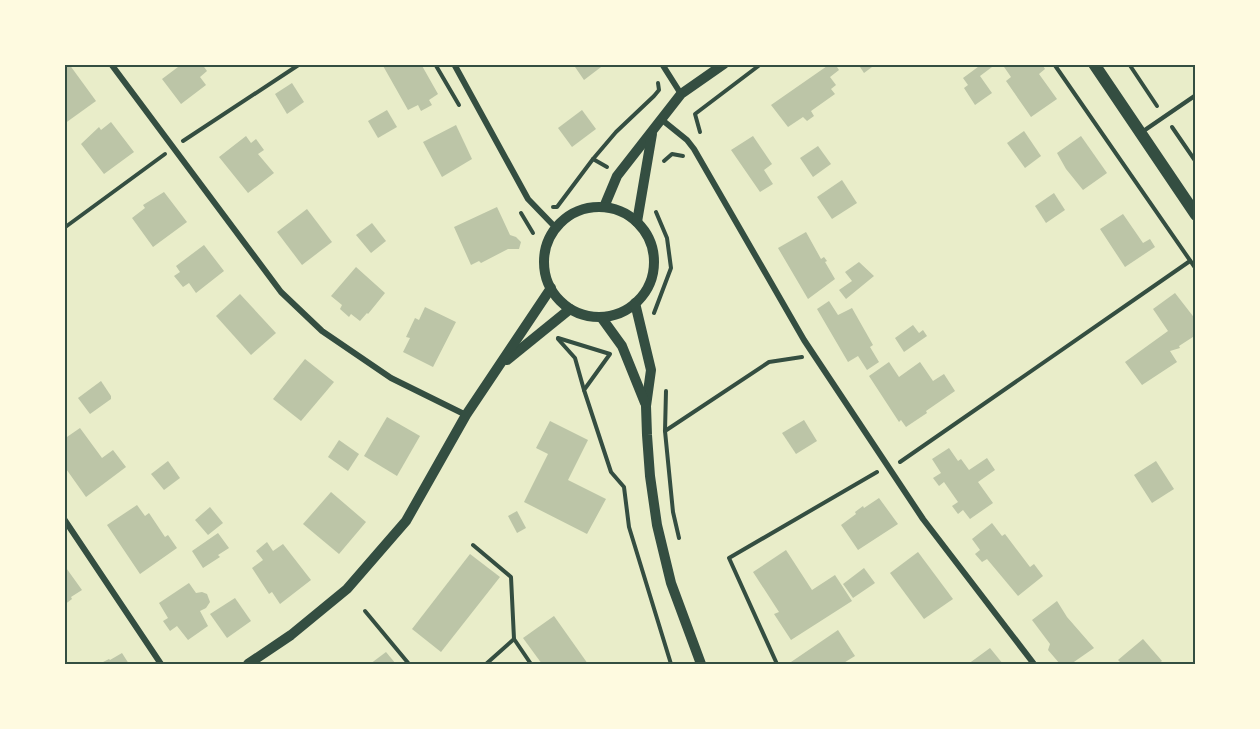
<svg xmlns="http://www.w3.org/2000/svg" width="1260" height="729" font-family="Merriweather,serif">
  <style>
    .building { fill: #bcc5a7 }
    .lines { fill: none; stroke-linecap: round; stroke-linejoin: round }
    .path { stroke: #344e41; stroke-width: 4 }
    .service { stroke: #344e41; stroke-width: 4.5 }
    .minor { stroke: #344e41; stroke-width: 6 }
    .tertiary { stroke: #344e41; stroke-width: 10 }
    .secondary { stroke: #344e41; stroke-width: 12 }
    .neatline { fill: none; stroke: #344e41; stroke-width: 2 }
  </style>
  <rect width="100%" height="100%" fill="#e9edc9"/>
  <g class="building">
    <path d="M64,64h5l27,37 -32,23z"/>
    <path d="M182,64h20l5,7 -7,6 6,8 -25,19 -19,-25z"/>
    <path d="M382,64h39l17,30 -9,6 3,5 -11,6 -3,-6 -10,5z"/>
    <path d="M573,64h32l-21,16z"/>
    <path d="M830,64h5l4,6 -9,7 6,8 -5,4 4,5 -24,17 3,5 -7,5 -4,-4 -15,10 -17,-22z"/>
    <path d="M858,64h18l-12,9z"/>
    <path d="M982,64h14l-16,12 12,17 -17,12 -11,-17 4,-3 -5,-7z"/>
    <path d="M1002,64h40l3,5 -6,5 18,25 -26,18 -25,-36 5,-4z"/>
    <path d="M292,83l12,19 -17,12 -12,-20z"/>
    <path d="M387,110l10,17 -19,11 -10,-17z"/>
    <path d="M582,110l14,19 -24,18 -14,-19z"/>
    <path d="M111,122l23,30 -30,22 -23,-30 18,-17 2,3z"/>
    <path d="M456,125l16,34 -30,18 -19,-35z"/>
    <path d="M1024,131l17,25 -16,12 -18,-25z"/>
    <path d="M246,136l5,7 5,-4 8,11 -6,4 16,19 -26,20 -29,-36z"/>
    <path d="M753,136l19,28 -8,6 9,14 -13,8 -29,-42z"/>
    <path d="M1081,136l26,37 -24,17 -17,-21 -9,-16z"/>
    <path d="M818,146l13,18 -18,13 -13,-19z"/>
    <path d="M842,180l15,23 -25,16 -15,-22z"/>
    <path d="M164,192l23,30 -34,25 -21,-29 13,-10 -2,-3z"/>
    <path d="M1054,193l11,17 -19,13 -11,-17z"/>
    <path d="M497,207l13,28 6,2 5,5 -2,7h-11l-27,14 -2,-2 -8,4 -17,-38z"/>
    <path d="M307,209l25,33 -30,23 -25,-33z"/>
    <path d="M1123,214l20,29 7,-4 5,8 -30,20 -25,-38z"/>
    <path d="M372,223l14,18 -15,12 -15,-18z"/>
    <path d="M806,232l15,27 3,-2 3,4 -2,1 10,17 -27,20 -30,-51z"/>
    <path d="M204,245l20,26 -28,22 -7,-10 -6,4 -9,-11 6,-4 -4,-6z"/>
    <path d="M859,262l15,14 -28,23 -7,-9 13,-9 -7,-9z"/>
    <path d="M356,267l29,26 -17,21 -1,-1 -7,8 -9,-7 -2,3 -9,-8 2,-4 -11,-9z"/>
    <path d="M1175,293l21,27v15l-17,11 1,2 -10,3 7,11 -35,23 -17,-23 43,-31 -15,-22z"/>
    <path d="M240,294l36,39 -25,22 -35,-39z"/>
    <path d="M829,301l9,14 14,-7 21,37 -3,2 9,15 -12,8 -9,-14 -10,6 -31,-53z"/>
    <path d="M425,307l31,15 -23,45 -30,-15 7,-14 -4,-1 9,-19 4,2z"/>
    <path d="M913,325l6,8 4,-3 4,6 -23,16 -9,-14z"/>
    <path d="M305,359l29,23 -33,39 -28,-22z"/>
    <path d="M889,362l10,15 21,-15 13,19 11,-7 11,17 -29,20 1,2 -21,14 -5,-7 -2,2 -30,-46z"/>
    <path d="M101,381l10,15v3l-21,15 -12,-16z"/>
    <path d="M387,417l33,19 -23,40 -33,-20z"/>
    <path d="M804,420l13,21 -21,13 -14,-21z"/>
    <path d="M550,421l38,19 -20,40 38,19 -19,35 -63,-32 24,-48 -12,-6z"/>
    <path d="M80,428l22,30 11,-8 13,17 -40,30 -22,-31v-27z"/>
    <path d="M339,440l20,14 -11,17 -20,-14z"/>
    <path d="M949,448l9,13 3,-2 8,11 18,-12 8,12 -17,12 15,21 -23,16 -7,-9 -5,4 -6,-8 6,-4 -14,-20 -5,4 -6,-8 8,-5 -9,-14z"/>
    <path d="M168,461l12,17 -16,12 -13,-16z"/>
    <path d="M1156,461l18,28 -22,14 -18,-28z"/>
    <path d="M331,492l35,30 -27,32 -36,-30z"/>
    <path d="M879,498l19,26 -40,26 -17,-25 15,-11 -1,-2 8,-6 1,2z"/>
    <path d="M137,505l8,11 4,-3 16,24 3,-2 9,13 -37,26 -33,-49z"/>
    <path d="M210,507l13,16 -15,12 -13,-15z"/>
    <path d="M517,511l9,17 -9,5 -9,-17z"/>
    <path d="M992,523l10,13 3,-2 25,33 4,-3 9,12 -25,20 -31,-37 -5,3 -7,-8 5,-4 -8,-11z"/>
    <path d="M218,533l11,15 -11,7 2,2 -17,11 -11,-17z"/>
    <path d="M267,542l6,9 10,-7 28,36 -31,24 -8,-12 -3,2 -17,-26 11,-8 -7,-9z"/>
    <path d="M786,550l26,40 23,-15 17,26 -61,39 -17,-26 5,-2 -26,-40z"/>
    <path d="M918,552l35,47 -29,20 -34,-46z"/>
    <path d="M470,554l30,23 -59,75 -29,-23z"/>
    <path d="M64,565l18,25 -11,7 1,2 -8,6z"/>
    <path d="M864,568l11,15 -22,15 -10,-14z"/>
    <path d="M189,583l7,10 6,-1 5,2 3,8 -4,6 -6,3 8,15 -20,14 -11,-14 -7,5 -7,-10 5,-3 -9,-15z"/>
    <path d="M235,598l16,23 -24,17 -17,-24z"/>
    <path d="M1057,601l10,16 27,31 -23,16h-11l-12,-14 2,-6 -18,-24z"/>
    <path d="M554,616l34,48h-46l-19,-26z"/>
    <path d="M838,630l17,26 -13,8h-49l-2,-2z"/>
    <path d="M1143,639l19,22 -4,3h-36l-4,-4z"/>
    <path d="M990,648l13,16h-35l7,-5z"/>
    <path d="M386,652l10,12h-26z"/>
    <path d="M122,653l7,11h-30l10,-5 1,1z"/>
  </g>
  <g class="lines">
    <g class="path">
      <path d="M435,64l24,41"/>
      <path d="M1054,64l142,205"/>
      <path d="M1129,64l28,42"/>
      <path d="M679,65l13,-1"/>
      <path d="M1172,127l24,35"/>
      <path d="M700,132l-5,-18 66,-50"/>
      <path d="M183,141l117,-77"/>
      <path d="M593,159l14,8"/>
      <path d="M664,161l8,-7 11,2"/>
      <path d="M553,207h4l36,-48 23,-27 38,-36 5,-6 -1,-7"/>
      <path d="M521,213l12,20"/>
      <path d="M64,228l101,-74"/>
      <path d="M654,313l17,-45 -4,-30 -11,-26"/>
      <path d="M558,338l52,16 -26,36 27,82 13,15 5,40 42,137"/>
      <path d="M558,339l17,19 9,32"/>
      <path d="M666,391l-1,40 8,81 6,26"/>
      <path d="M665,431l104,-69 33,-5"/>
      <path d="M900,462l290,-201"/>
      <path d="M473,545l38,32 3,62 17,25"/>
      <path d="M365,611l44,53"/>
      <path d="M486,664l28,-25"/>
      <path d="M777,664l-48,-106 148,-86"/>
    </g>
    <path class="service" d="M1142,132l54,-37"/>
    <g class="minor">
      <path d="M111,64l170,228 41,39 69,47 75,37"/>
      <path d="M454,64l74,135 28,29"/>
      <path d="M662,64l19,30"/>
      <path d="M661,119l26,21 7,9 110,191 119,179 111,145"/>
      <path d="M64,519l97,145"/>
    </g>
    <g class="tertiary">
      <path d="M604,207l13,-31 64,-82 43,-30"/>
      <circle cx="599" cy="262" r="55"/>
      <path d="M637,222l15,-88"/>
      <path d="M635,303l16,67 -5,36 1,29 3,41 7,49 14,58 30,81"/>
      <path d="M601,317l21,29 23,57"/>
      <path d="M507,360l63,-51"/>
      <path d="M248,664l43,-29 56,-46 59,-68 60,-106 85,-127"/>
    </g>
    <path class="secondary" d="M1094,64l102,151"/>
  </g>
  <rect width="1260" height="729" fill="none" stroke="#fefae0" stroke-width="132"/>
  <rect x="66" y="66" width="1128" height="597" class="neatline"/>
</svg>
